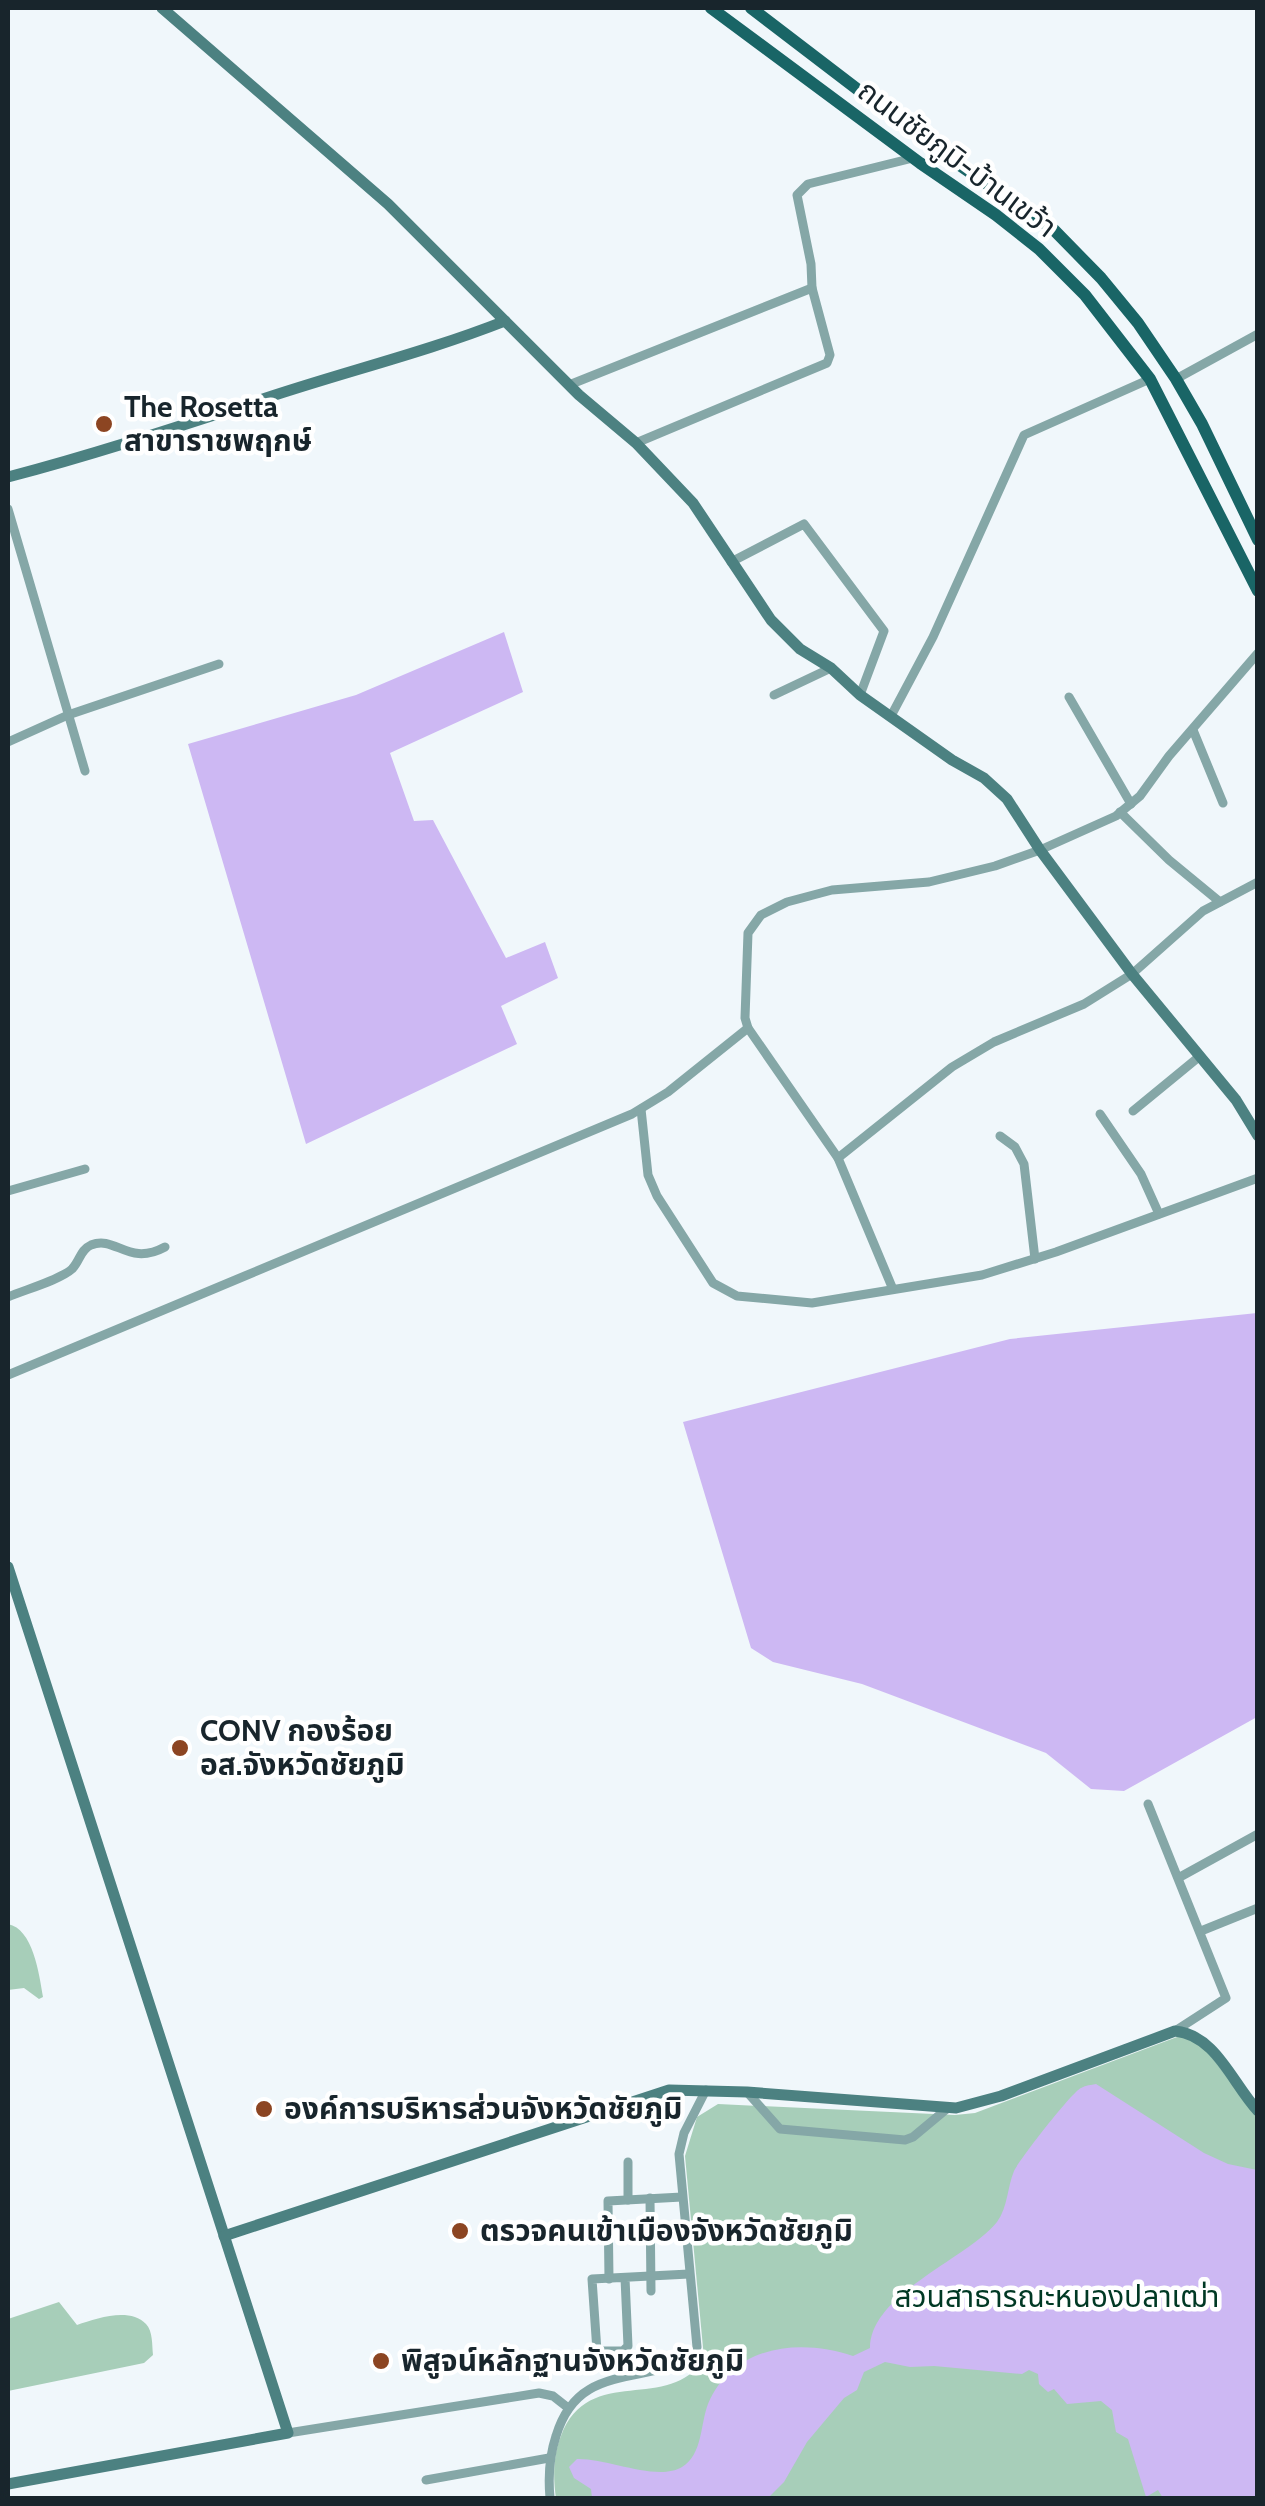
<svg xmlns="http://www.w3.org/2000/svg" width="1265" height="2506" font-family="Cabin,'Noto Sans Thai',sans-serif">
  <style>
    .green { fill: #a7ceb9 }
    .water { fill: #cdb8f3 }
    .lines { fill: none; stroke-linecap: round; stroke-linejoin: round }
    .street { stroke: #85a7a7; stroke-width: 9 }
    .secondary { stroke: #4c8181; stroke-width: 11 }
    .primary { stroke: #196566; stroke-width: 12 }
    .poi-dot { fill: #8c4522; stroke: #fff; stroke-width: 4 }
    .labels { text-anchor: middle; stroke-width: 9; stroke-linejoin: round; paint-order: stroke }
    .street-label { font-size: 30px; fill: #18252c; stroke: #fff }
    .poi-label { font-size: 30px; font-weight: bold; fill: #18252c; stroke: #fff; text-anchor: start }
    .park-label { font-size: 30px; fill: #003924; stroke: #fff }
  </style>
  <rect width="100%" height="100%" fill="#f0f7fb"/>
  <g class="green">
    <path d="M8,1924c25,5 31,49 35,73l-4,2 -15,-11 -16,2z"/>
    <path d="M1185,2034l15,8 57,74v382h-701c-3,-20 -3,-43 5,-62 28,-74 109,-21 143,-78l-19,-202 12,-39 21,-13 237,11 20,-2z"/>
    <path d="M59,2302l18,23c20,-7 53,-18 69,-1 7,7 6,22 7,31l-9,8 -136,28v-72z"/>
  </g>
  <g class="water">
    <path d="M504,632l19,60 -133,61 24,68 19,-1 73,138 39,-16 13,36 -57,28 16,38 -211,100 -118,-400 168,-49z"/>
    <path d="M1257,1313v404l-133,74 -33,-2 -45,-36 -184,-69 -89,-22 -22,-14 -68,-226 327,-83z"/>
    <path d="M1096,2084l108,69 24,11 29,6v328h-94l-5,-8 -12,7 -18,-58 -12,-7 -4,-22 -11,-9 -34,3 -13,-15 -6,3 -9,-8 -1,-10 -9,-4 -7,4 -88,-8 -24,1 -25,-5 -21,10 -7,18 -13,8 -37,44 -23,40 -16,16h-176l-1,-9 -17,-11 -5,-11 8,-8c30,-1 80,23 105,8 21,-13 18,-42 26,-63 25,-59 92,-66 145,-48l17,-8c0,-54 97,-89 127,-126 11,-15 10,-34 17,-51 6,-12 57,-78 67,-83 5,-3 10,-3 15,-4z"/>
  </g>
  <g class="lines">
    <g class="street">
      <path d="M1176,379l82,-45"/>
      <path d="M569,385l243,-97"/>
      <path d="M636,443l191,-80 3,-8 -18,-67 -1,-24 -14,-69 11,-11 105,-26"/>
      <path d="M8,509l77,262"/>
      <path d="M731,562l73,-38 80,107 -24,64"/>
      <path d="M774,695l57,-27"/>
      <path d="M1069,697l62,107"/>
      <path d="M891,716l42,-79 91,-202 126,-56"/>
      <path d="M1193,730l30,73"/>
      <path d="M8,742l60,-27 151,-51"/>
      <path d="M1120,812l49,48 51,42"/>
      <path d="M641,1109l7,66 9,21 56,87 24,13 75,7 170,-28 74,-23 202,-74"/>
      <path d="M1133,1111l67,-55"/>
      <path d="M1100,1114l41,60 18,40"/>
      <path d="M1000,1136l15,11 9,17 11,95"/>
      <path d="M838,1158l114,-91 42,-25 90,-38 48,-30 71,-63 55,-29"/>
      <path d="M8,1191l77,-22"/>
      <path d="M892,1287l-54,-129 -90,-130 -3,-10 3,-85 13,-18 26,-13 45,-12 97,-8 66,-16 45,-16 76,-34 24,-20 29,-40 89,-103"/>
      <path d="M8,1297c16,-7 52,-17 64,-28 8,-8 8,-19 19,-24 25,-10 37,22 74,2"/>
      <path d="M8,1375l624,-261 36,-22 80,-64"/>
      <path d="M1148,1804l78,194 -51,33"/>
      <path d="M1180,1877l78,-43"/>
      <path d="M1201,1931l57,-23"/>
      <path d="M747,2092l33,37 125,11 8,-3 36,-30"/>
      <path d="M628,2162v38"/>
      <path d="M650,2198l1,93"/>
      <path d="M625,2278l3,68 -5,5h-26l-5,-72 97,-5"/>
      <path d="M609,2279l-1,-78 74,-4"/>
      <path d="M288,2433l251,-40 14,3 14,11"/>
      <path d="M426,2480l123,-22"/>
      <path d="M550,2498c-2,-22 -1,-41 6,-62 20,-66 71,-54 127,-73l9,-5 5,-11 -18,-193 5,-21 22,-43"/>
    </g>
    <g class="secondary">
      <path d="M162,8l226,196 191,191 57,48 57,60 78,117 29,29 31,19 29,27 92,65 32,18 23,21 33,51 92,124 104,126 22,36"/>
      <path d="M8,477c84,-22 166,-49 249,-76 82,-28 167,-48 248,-80"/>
      <path d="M8,1567l280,866 -280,51"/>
      <path d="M224,2236l445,-146 78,2 209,16 45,-12 174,-65c41,4 57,52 83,80"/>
    </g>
    <g class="primary">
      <path d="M711,8l209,155 76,52 43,34 46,46 65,84 108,212"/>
      <path d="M751,8l178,136 125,86 47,48 37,45 38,56 26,45 56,116"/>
    </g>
  </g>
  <g class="poi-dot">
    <circle cx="104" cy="424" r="10"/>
    <circle cx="180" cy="1748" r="10"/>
    <circle cx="264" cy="2109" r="10"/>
    <circle cx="460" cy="2231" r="10"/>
    <circle cx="381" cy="2361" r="10"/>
  </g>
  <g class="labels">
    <g class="street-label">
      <text transform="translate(957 159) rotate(37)" y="10">ถนนชัยภูมิ-บ้านเขว้า</text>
    </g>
    <g class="poi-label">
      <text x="124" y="417">The Rosetta<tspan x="124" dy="34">สาขาราชพฤกษ์</tspan></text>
      <text x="200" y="1741">CONV กองร้อย<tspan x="200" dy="34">อส.จังหวัดชัยภูมิ</tspan></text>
      <text x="284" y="2119">องค์การบริหารส่วนจังหวัดชัยภูมิ</text>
      <text x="480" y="2241">ตรวจคนเข้าเมืองจังหวัดชัยภูมิ</text>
      <text x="401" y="2371">พิสูจน์หลักฐานจังหวัดชัยภูมิ</text>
    </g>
    <g class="park-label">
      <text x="1057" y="2307">สวนสาธารณะหนองปลาเฒ่า</text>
    </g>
  </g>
  <rect width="1265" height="2506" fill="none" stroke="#18252c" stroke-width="20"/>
</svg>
